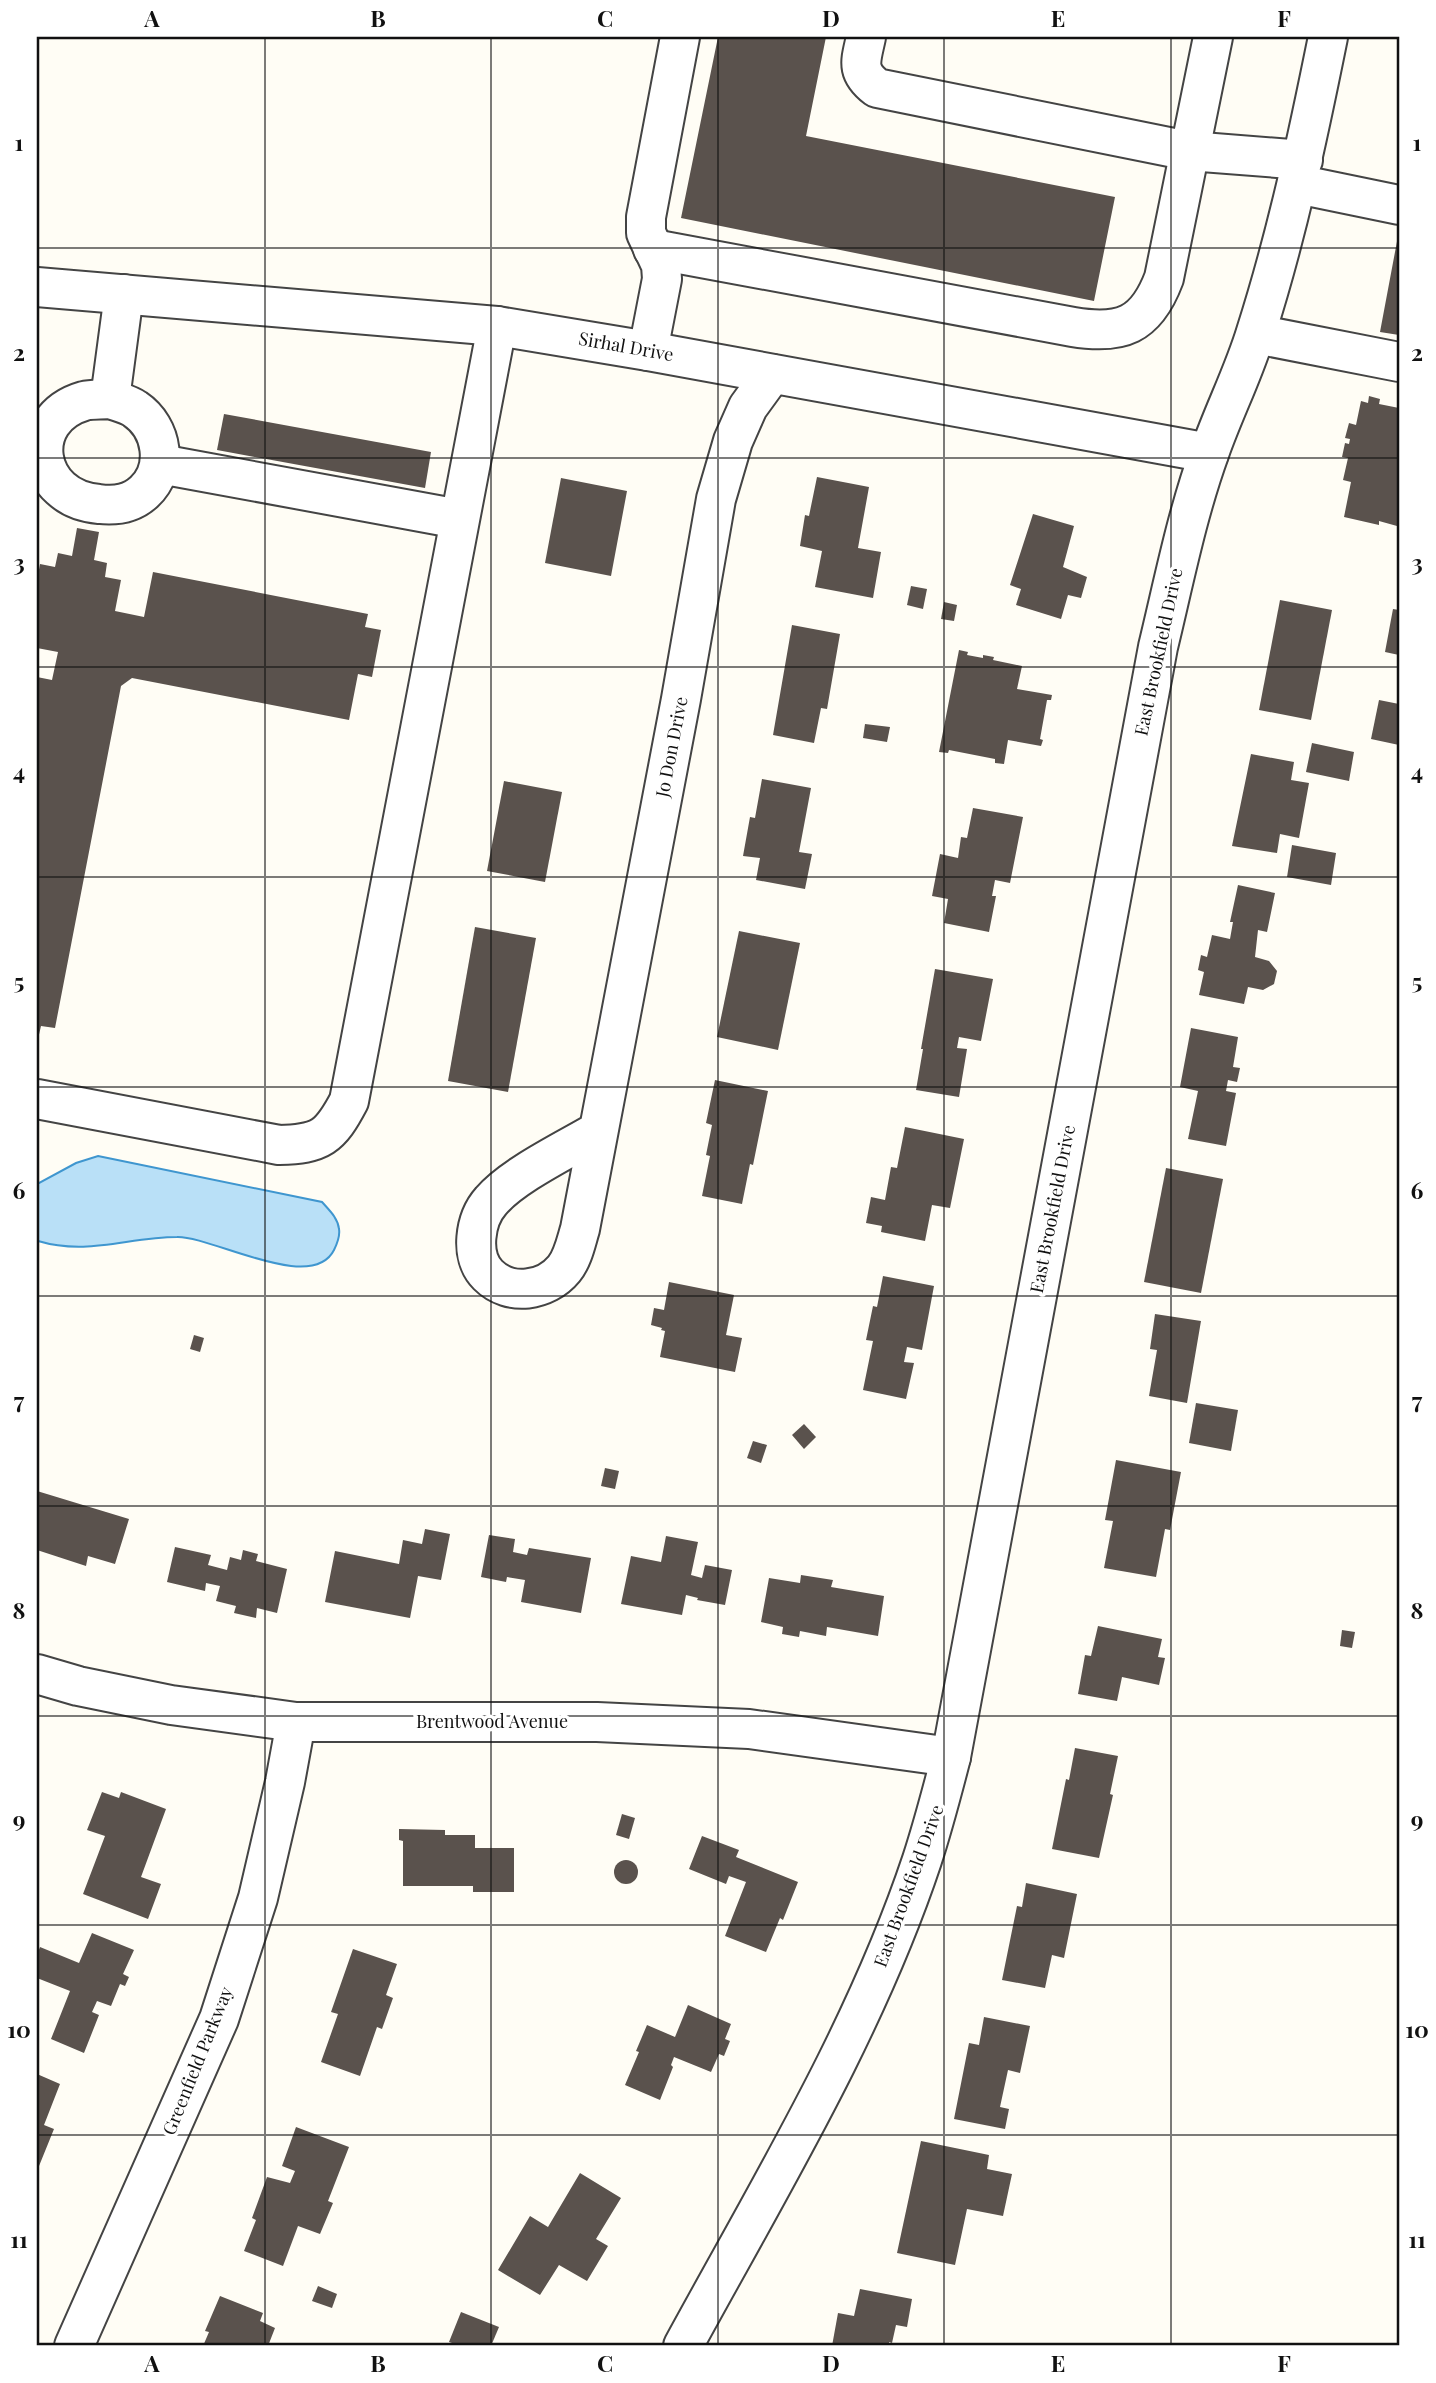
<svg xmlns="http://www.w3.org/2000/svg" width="1436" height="2383" font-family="'Playfair Display',serif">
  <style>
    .water { fill: #b9e0f7; stroke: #3f96cf; stroke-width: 2 }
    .building { fill: #5a524d }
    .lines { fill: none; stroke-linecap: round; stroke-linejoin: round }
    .minor-casing { stroke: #444; stroke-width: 42 }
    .minor { stroke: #fff; stroke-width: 38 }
    .grid { fill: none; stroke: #111; stroke-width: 2; stroke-opacity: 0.55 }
    .labels { text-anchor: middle; stroke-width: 7; stroke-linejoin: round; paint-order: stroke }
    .street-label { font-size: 18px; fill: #111; stroke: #fff }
    .neatline { fill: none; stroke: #111; stroke-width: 2.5 }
    .grid-label { font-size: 23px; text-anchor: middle; font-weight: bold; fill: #111 }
  </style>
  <rect width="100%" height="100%" fill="#fffdf5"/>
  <path class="water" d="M98,1156l224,46c7,8 16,16 17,27 1,6 -2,15 -5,21 -22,44 -122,-14 -157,-13 -49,0 -89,19 -139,4l-1,-57 39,-21z"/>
  <g class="building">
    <path d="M718,37h108l-20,99 309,61 -21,104 -413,-83z"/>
    <path d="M1398,236h1v99l-19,-3z"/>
    <path d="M1369,396l11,3 -1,5 20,4v109l-2,9 -18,-5v4l-35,-8 7,-35 -8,-2 5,-22 -6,-1 3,-14 4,1 1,-5 -5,-1 4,-15 7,2 5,-24 7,2z"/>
    <path d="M224,414l207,38 -6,36 -208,-38z"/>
    <path d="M817,477l52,10 -11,61 23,4 -8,46 -58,-11 7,-36 -22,-5 5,-31 4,1z"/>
    <path d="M561,478l66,13 -16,85 -66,-13z"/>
    <path d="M1033,514l41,12 -11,41 24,10 -6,21 -13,-3 -7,24 -45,-14 5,-16 -11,-4z"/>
    <path d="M77,528l22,4 -5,28 13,3 -2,14 16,3 -6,31 29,6 9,-45 215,42 -3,13 16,3 -9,47 -14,-3 -9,46 -217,-42 -11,8 -66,342 -14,-2 -3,13 -1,-362 15,3 6,-28 -21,-4v-67l3,-17 15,3 3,-14 14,3z"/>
    <path d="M911,586l16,3 -4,20 -16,-4z"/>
    <path d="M1280,600l52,10 -21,110 -52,-10z"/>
    <path d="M944,602l13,3 -3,16 -13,-2z"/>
    <path d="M1393,609l6,1v45l-14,-3z"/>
    <path d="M792,625l48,9 -13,75 -6,-1 -7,35 -41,-8z"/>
    <path d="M959,650l9,2 -1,3 16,3v-3l11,2 -1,3 29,6 -5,23 35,6 -1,5h-4l-7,39 3,1 -2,6 -33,-6 -4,24 -9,-1v-4l-46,-9 -1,3 -9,-1z"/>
    <path d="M1379,700l20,4v41l-28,-6z"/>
    <path d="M865,724l25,3 -3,15 -24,-4z"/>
    <path d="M1312,743l42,9 -5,29 -43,-9z"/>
    <path d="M1251,754l43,8 -3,18 18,3 -10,55 -19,-4 -3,19 -45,-7z"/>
    <path d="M762,779l49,9 -12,64 13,2 -7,35 -49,-9 4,-22 -17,-2 7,-39 5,1z"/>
    <path d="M504,781l58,11 -17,90 -58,-11z"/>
    <path d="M973,808l50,9 -13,66 -15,-3 -3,16h4l-7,36 -45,-9 4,-24 -16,-3 8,-42 18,4 3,-21 6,1z"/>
    <path d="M1292,845l44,8 -5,32 -44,-8z"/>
    <path d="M1238,885l37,8 -8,39 -9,-2 -3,27 14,4 8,10 -3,13 -11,6 -15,-3 -4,17 -45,-9 5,-23 -6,-2 3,-15 6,2 5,-22 18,4 3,-17h-3z"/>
    <path d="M475,927l61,11 -28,154 -60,-11z"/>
    <path d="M739,931l61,12 -22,107 -61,-13z"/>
    <path d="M935,969l58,10 -12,62 -22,-4 -2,11 10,1 -8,48 -43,-7 7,-41h-2z"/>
    <path d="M1191,1028l47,9 -5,30 7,1 -3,14 -9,-2 -2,11 10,2 -10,53 -38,-7 10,-48 -18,-4z"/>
    <path d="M715,1080l53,11 -15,74 -3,-1 -8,40 -40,-8 8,-40 -4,-1 6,-30 -6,-2z"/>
    <path d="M905,1127l59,12 -14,69 -18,-3 -7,36 -44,-9 1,-6 -16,-3 5,-26 14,3 6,-33 6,1z"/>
    <path d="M1166,1168l57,11 -22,114 -57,-11z"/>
    <path d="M883,1276l51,10 -12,64 -15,-3 -3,15 10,1 -8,36 -43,-9 10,-49 -7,-1 7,-34 4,1z"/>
    <path d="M669,1282l65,13 -8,40 16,3 -7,34 -75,-15 5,-26 -4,-1 1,-2 -11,-3 3,-17 10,2z"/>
    <path d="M1155,1314l46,7 -14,82 -38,-7 8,-46 -7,-1z"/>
    <path d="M194,1335l10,3 -4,14 -10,-3z"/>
    <path d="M1196,1403l42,7 -7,41 -42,-8z"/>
    <path d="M804,1424l12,13 -12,12 -12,-14z"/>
    <path d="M753,1441l14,4 -6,18 -14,-5z"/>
    <path d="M1116,1460l65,12 -11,58 -5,-1 -9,48 -52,-9 9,-47 -8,-1z"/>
    <path d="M605,1468l14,3 -4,18 -14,-3z"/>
    <path d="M37,1491l92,28 -14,45 -27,-8 -2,10 -49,-16z"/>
    <path d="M425,1529l25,5 -9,46 -23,-4 -8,42 -85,-16 10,-51 64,13 4,-24 19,4z"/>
    <path d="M489,1535l26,4 -2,13 14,3 2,-7 62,10 -10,55 -60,-11 4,-22 -18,-3 -1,5 -25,-5z"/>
    <path d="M666,1536l32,6 -7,33 11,3 3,-13 27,5 -7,35 -28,-5 1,-2 -12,-3 -4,20 -61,-11 10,-48 30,6z"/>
    <path d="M175,1547l36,8 -3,10 19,5 3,-13 11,3 2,-10 15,4 -2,7 31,8 -10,44 -20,-5 -1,10 -22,-5 2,-7 -20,-5 4,-15 -14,-3 -1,8 -38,-9z"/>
    <path d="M801,1575l32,5 -2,7 53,9 -6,40 -51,-9 -1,9 -26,-5 -1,6 -17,-3 1,-7 -22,-5 8,-44 31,5z"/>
    <path d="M1098,1626l64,13 -4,18 7,1 -6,27 -37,-8 -5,24 -39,-7 7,-39 6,1z"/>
    <path d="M1342,1630l13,2 -3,16 -12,-2z"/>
    <path d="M1075,1748l43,8 -8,38 3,1 -14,63 -47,-9 14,-70 3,1z"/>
    <path d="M102,1792l17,6 2,-6 45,17 -25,68 20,7 -13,35 -65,-25 22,-58 -18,-6z"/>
    <path d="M622,1814l13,4 -6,21 -13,-4z"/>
    <path d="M399,1829l46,1v5h30v13h39v44h-41v-6h-70v-45l-4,-1z"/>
    <path d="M702,1836l37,14 -3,7 62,25 -15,38 -3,-2 -14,34 -41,-16 21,-54 -17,-6 -3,8 -37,-15z"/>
    <circle cx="626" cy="1872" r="12"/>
    <path d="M1026,1883l51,11 -13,64 -12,-3 -7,33 -43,-8 15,-74 5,1z"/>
    <path d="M92,1933l42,17 -11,24 6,3 -4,9 -5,-2 -9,22 -14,-5 -5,11 7,3 -15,38 -33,-14 19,-48 -33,-13v-23l3,-8 39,16z"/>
    <path d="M353,1949l44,15 -11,31 7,3 -11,31 -5,-2 -17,49 -39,-14 17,-48 -7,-2z"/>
    <path d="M688,2005l43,19 -6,15 5,2 -6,15 -5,-2 -8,18 -37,-15 -3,8 2,2 -13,33 -35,-15 14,-33 -3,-1 11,-26 28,12z"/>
    <path d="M984,2017l46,9 -10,47 -12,-3 -8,37 9,2 -4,20 -51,-10 15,-76 10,2z"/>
    <path d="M37,2074l23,10 -16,41 10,4 -17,42z"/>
    <path d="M296,2127l53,20 -21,54 5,2 -13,31 -22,-8 -15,40 -39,-15 12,-31 -4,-2 15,-41 23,6 5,-12 -13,-5z"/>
    <path d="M921,2141l68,14 -2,14 25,5 -9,42 -36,-7 -12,56 -58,-12z"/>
    <path d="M580,2173l41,25 -25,41 12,7 -21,35 -28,-16 -19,30 -42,-25 32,-54 18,11z"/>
    <path d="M318,2286l19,8 -5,14 -20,-7z"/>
    <path d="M860,2289l52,10 -5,28 -11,-2 -4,18 -3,-1v4h-57l6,-33 16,3z"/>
    <path d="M220,2296l43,17 -3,8 15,7 -7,18h-65l6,-14 -4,-1z"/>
    <path d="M461,2312l38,15 -8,19h-30l-12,-4z"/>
  </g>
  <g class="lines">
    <defs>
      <g id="minor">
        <path d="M866,37c-5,24 -11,34 11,51l312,63 114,9"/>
        <path d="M1297,184l102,21"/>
        <path d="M653,249l420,78c48,8 73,-1 91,-49l49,-241"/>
        <path d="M37,287l460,39 151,25 561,102"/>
        <path d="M1256,334l143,28"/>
        <path d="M648,351l14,-72 -1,-14 -15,-32v-16l34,-180"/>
        <path d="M110,399c8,3 18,5 25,10 28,19 34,60 9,83 -13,12 -28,14 -45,12 -65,-5 -77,-85 -15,-103 8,-2 18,-1 26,-2z"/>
        <path d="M110,399l14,-105"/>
        <path d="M160,464l299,55"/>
        <path d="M37,1099l242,46c42,-1 51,-8 70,-44l148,-775"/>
        <path d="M598,1131c-30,18 -85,44 -107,70 -16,18 -22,55 -3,74 22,22 58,16 76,-6 9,-11 12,-27 16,-40l101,-530 35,-200 17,-58 15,-34 24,-33"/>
        <path d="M37,1674l41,12 93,19 125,17h301l152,7 202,28"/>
        <path d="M74,2346l145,-327 39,-121 27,-116 11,-60"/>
        <path d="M683,2346c86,-158 182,-315 239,-486 11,-34 20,-68 29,-103l207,-1110c16,-66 29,-133 52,-196 14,-40 34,-79 46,-119 31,-97 52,-196 72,-295"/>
      </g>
    </defs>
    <use href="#minor" class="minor-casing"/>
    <use href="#minor" class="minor"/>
  </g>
  <path class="grid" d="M265,37v2309M491,37v2309M718,37v2309M944,37v2309M1171,37v2309M37,248h1362M37,458h1362M37,667h1362M37,877h1362M37,1087h1362M37,1296h1362M37,1506h1362M37,1716h1362M37,1925h1362M37,2135h1362"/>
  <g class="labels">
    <g class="street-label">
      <text transform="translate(626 347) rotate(10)" y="6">Sirhal Drive</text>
      <text transform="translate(1159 652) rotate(-78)" y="6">East Brookfield Drive</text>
      <text transform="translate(672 747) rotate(-79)" y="6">Jo Don Drive</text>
      <text transform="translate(1053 1209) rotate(-79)" y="6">East Brookfield Drive</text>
      <text x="492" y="1728">Brentwood Avenue</text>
      <text transform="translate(909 1886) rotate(-70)" y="6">East Brookfield Drive</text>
      <text transform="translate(198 2061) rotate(-68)" y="6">Greenfield Parkway</text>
    </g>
  </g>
  <rect width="1436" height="2383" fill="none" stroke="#ffffff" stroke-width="77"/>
  <rect x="38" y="38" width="1360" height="2306" class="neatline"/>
  <g class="grid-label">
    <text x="152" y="27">A</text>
    <text x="378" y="27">B</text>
    <text x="605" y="27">C</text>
    <text x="831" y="27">D</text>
    <text x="1058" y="27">E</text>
    <text x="1284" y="27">F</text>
    <text x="19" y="151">1</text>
    <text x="1417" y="151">1</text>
    <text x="19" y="361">2</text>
    <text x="1417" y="361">2</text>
    <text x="19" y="571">3</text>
    <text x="1417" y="571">3</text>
    <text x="19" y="780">4</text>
    <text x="1417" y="780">4</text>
    <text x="19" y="990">5</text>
    <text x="1417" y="990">5</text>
    <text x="19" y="1199">6</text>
    <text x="1417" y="1199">6</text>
    <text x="19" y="1409">7</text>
    <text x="1417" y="1409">7</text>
    <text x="19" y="1619">8</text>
    <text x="1417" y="1619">8</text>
    <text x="19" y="1828">9</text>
    <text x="1417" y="1828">9</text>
    <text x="19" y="2038">10</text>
    <text x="1417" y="2038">10</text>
    <text x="19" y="2248">11</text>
    <text x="1417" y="2248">11</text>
    <text x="152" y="2372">A</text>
    <text x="378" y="2372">B</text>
    <text x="605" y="2372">C</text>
    <text x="831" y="2372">D</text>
    <text x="1058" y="2372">E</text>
    <text x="1284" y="2372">F</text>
  </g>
</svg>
